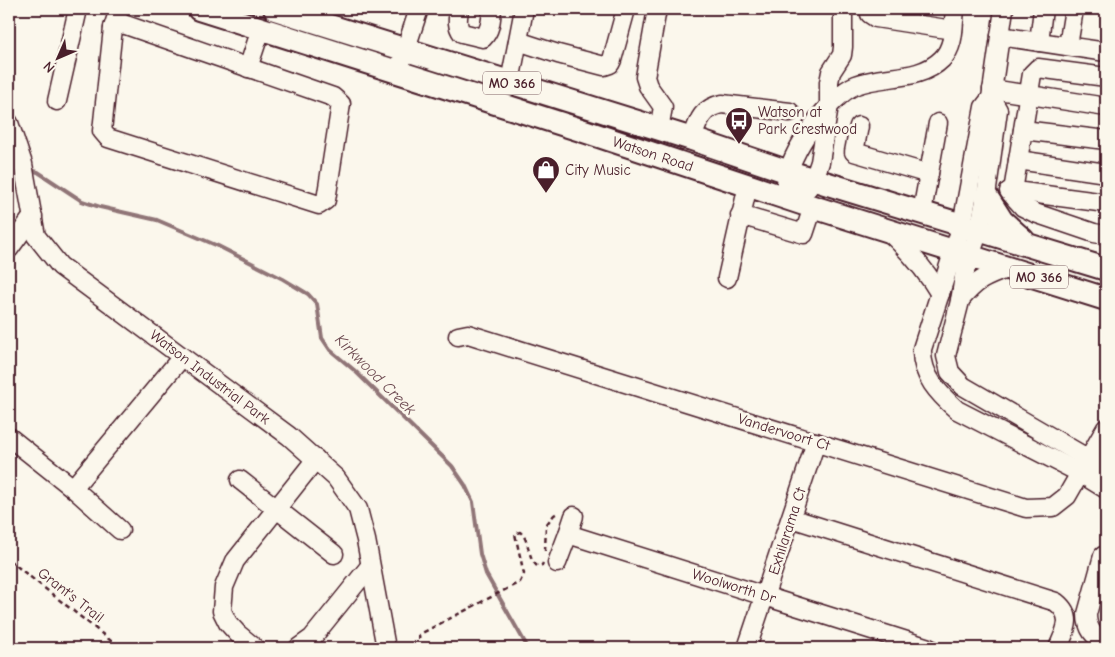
<svg xmlns="http://www.w3.org/2000/svg" width="1115" height="657" font-family="'Comic Neue',sans-serif">
  <style>
    .lines { fill: none; stroke-linecap: round; stroke-linejoin: round }
    .stream { stroke: #907477; stroke-width: 4 }
    .minor-casing { stroke: #4a1f2b; stroke-width: 21 }
    .major-casing { stroke: #4a1f2b; stroke-width: 26 }
    .path { stroke: #4a1f2b; stroke-width: 2.5; stroke-dasharray: 5 4; stroke-linecap: butt }
    .minor { stroke: #fbf7ec; stroke-width: 18 }
    .major { stroke: #fbf7ec; stroke-width: 22 }
    .labels { text-anchor: middle; stroke-width: 5; stroke-linejoin: round; paint-order: stroke }
    .shield { fill: #fbf7ec; stroke: #7f6065; stroke-width: 1 }
    .shield-label { font-size: 14px; font-weight: bold; fill: #4a1f2b }
    .poi-label { font-size: 15px; fill: #4a1f2b; stroke: #fbf7ec; text-anchor: start }
    .street-label { font-size: 15px; fill: #4a1f2b; stroke: #fbf7ec }
    .water-label { font-size: 16px; font-style: italic; fill: #6d4a51; stroke: #fbf7ec }
  </style>
  <rect width="100%" height="100%" fill="#fbf7ec"/>
  <filter id="ink" filterUnits="userSpaceOnUse"><feTurbulence type="fractalNoise" baseFrequency=".02" numOctaves="2"/><feDisplacementMap in="SourceGraphic" scale="10" xChannelSelector="R" yChannelSelector="G"/><feConvolveMatrix kernelMatrix="1 2 1 2 8 2 1 2 1" color-interpolation-filters="sRGB"/></filter>
  <g filter="url(#ink)">
    <g class="lines">
      <g class="stream">
        <path d="M9,166l9,2"/>
        <path d="M30,170l8,2 44,29 18,6 57,13 61,26 65,33 25,15 9,10 5,34 8,12 24,20 98,96 13,19 8,17 7,52 6,20 42,74"/>
      </g>
      <defs>
        <g id="minor">
          <path d="M459,9c-1,9 -3,16 3,24l21,5c8,-8 8,-19 9,-29"/>
          <path d="M657,9l-12,68 3,9 15,21 -4,22"/>
          <path d="M843,9v38l-1,8 -11,17 -2,10v23l-9,57 -6,17 -6,9 -19,11c-1,-5 -3,-11 -3,-15 1,-29 44,-89 70,-99 28,-11 63,-3 86,-26 13,-13 11,-33 13,-50"/>
          <path d="M870,9v5l6,4 77,12"/>
          <path d="M1004,9l-13,89 -7,9 -22,118 -40,124c-1,27 17,45 35,61l123,63 26,16"/>
          <path d="M123,24l210,73 8,7 -15,96 -7,5 -211,-67 -6,-7 11,-103z"/>
          <path d="M113,28l6,-19"/>
          <path d="M1000,36l106,16"/>
          <path d="M518,41l40,13 46,12 6,-2 2,-4 14,-51"/>
          <path d="M1039,42l4,-33"/>
          <path d="M1068,46l6,-37"/>
          <path d="M248,68l13,-39"/>
          <path d="M398,72l21,-63"/>
          <path d="M510,82l14,-73"/>
          <path d="M992,89l114,18"/>
          <path d="M991,98l7,12 -12,86 -7,34 -14,41 -5,30 -14,55 4,16 13,14 143,83"/>
          <path d="M57,101l21,-92"/>
          <path d="M9,123l14,41 13,72 24,30 229,170 47,42 22,31 8,31 20,108"/>
          <path d="M859,126l-5,26 75,22"/>
          <path d="M1023,130l83,10"/>
          <path d="M692,139c6,-17 9,-31 30,-35l68,8"/>
          <path d="M1018,160l88,13"/>
          <path d="M1009,191l14,16 12,6 59,20 12,2"/>
          <path d="M1015,191l91,12"/>
          <path d="M1016,199l-2,-14 18,-111 6,-6 68,9"/>
          <path d="M922,212l16,-89"/>
          <path d="M740,215l64,19 9,-27"/>
          <path d="M888,231c20,19 38,39 52,63"/>
          <path d="M9,249l24,-33"/>
          <path d="M727,278l21,-93"/>
          <path d="M960,300c17,-20 24,-23 49,-32"/>
          <path d="M458,336l10,-2 558,174 27,-1 14,-11 39,-68"/>
          <path d="M9,437l64,51 109,-131"/>
          <path d="M240,480l94,74"/>
          <path d="M73,488l47,42"/>
          <path d="M791,518l265,84c19,15 9,29 2,46"/>
          <path d="M568,534l6,-18"/>
          <path d="M1103,556l-16,58c0,16 7,22 19,30"/>
          <path d="M557,563l11,-29 361,114"/>
          <path d="M255,648l-17,-14 -10,-11 -6,-12 2,-24 11,-26 81,-102"/>
          <path d="M298,648l14,-10 58,-72"/>
          <path d="M747,648l69,-206"/>
        </g>
        <g id="major">
          <path d="M199,9l388,123 226,75 293,92"/>
          <path d="M275,9l417,130 97,33 317,97"/>
          <path d="M986,196l16,25 21,19"/>
        </g>
      </defs>
      <use href="#minor" class="minor-casing"/>
      <use href="#major" class="major-casing"/>
      <g class="path">
        <path d="M545,551l1,-26 8,-10 5,-3"/>
        <path d="M9,560l111,88"/>
        <path d="M420,648l-1,-13 3,-2 98,-51 4,-8 -9,-40 5,-2c10,8 7,25 17,34l5,-1 1,-2"/>
      </g>
      <use href="#minor" class="minor"/>
      <use href="#major" class="major"/>
    </g>
  </g>
  <defs>
    <symbol id="bus-pin" viewBox="-11 -11 22 30"><path d="M0 17L-7.5 6A9.5 9.5 0 1 1 7.5 6Z" fill="#4a1f2b" stroke="#fbf7ec"/><path d="M-5-6H5V4H4V6H2V4H-2V6H-4V4H-5ZM-3.5-4V0h7V-4ZM-3.5 1.2v1.5H-2V1.2ZM2 1.2v1.5H3.5V1.2Z" fill="#fff"/></symbol>
    <symbol id="shop-pin" viewBox="-11 -11 22 30"><path d="M0 17L-7.5 6A9.5 9.5 0 1 1 7.5 6Z" fill="#4a1f2b" stroke="#fbf7ec"/><path d="M-5-2.5h2.3a2.7 3.5 0 0 1 5.4 0H5L5.5 6h-11ZM-1.5-2.5h3a1.5 2.3 0 0 0-3 0Z" fill="#fff"/></symbol>
  </defs>
  <g fill-rule="evenodd">
    <use href="#bus-pin" x="723" y="105" width="32" height="43"/>
    <use href="#shop-pin" x="530" y="154" width="32" height="43"/>
  </g>
  <g class="labels">
    <g class="shield">
      <rect x="483" y="71.5" width="58" height="23" rx="4"/>
      <rect x="1010" y="265.5" width="58" height="23" rx="4"/>
    </g>
    <g class="shield-label">
      <text x="512" y="88">MO 366</text>
      <text x="1039" y="282">MO 366</text>
    </g>
    <g class="poi-label">
      <text x="758" y="117">Watson at<tspan x="758" dy="17">Park Crestwood</tspan></text>
      <text x="565" y="175">City Music</text>
    </g>
    <g class="street-label">
      <text transform="translate(653 154) rotate(18)" y="5">Watson Road</text>
      <text transform="translate(210 377) rotate(37)" y="5">Watson Industrial Park</text>
      <text transform="translate(784 432) rotate(17)" y="5">Vandervoort Ct</text>
      <text transform="translate(787 531) rotate(-72)" y="5">Exhilarama Ct</text>
      <text transform="translate(734 586) rotate(17)" y="5">Woolworth Dr</text>
      <text transform="translate(71 595) rotate(38)" y="5">Grant's Trail</text>
    </g>
    <g class="water-label">
      <text transform="translate(376 374) rotate(45)" y="6">Kirkwood Creek</text>
    </g>
  </g>
  <rect width="1115" height="657" fill="none" stroke="#fbf7ec" stroke-width="30"/>
  <rect x="15" y="15" width="1085" height="627" fill="none" stroke="#4a1f2b" stroke-width="2" filter="url(#ink)"/>
  <g transform="translate(58 58) rotate(225)" stroke="#fbf7ec" stroke-width="4" paint-order="stroke">
  <path d="M0-4L9 19L0 12L-9 19Z" fill="#4a1f2b"/>
  <text y="-8" font-size="14" font-weight="bold" text-anchor="middle" fill="#4a1f2b">N</text>
  </g>
</svg>
